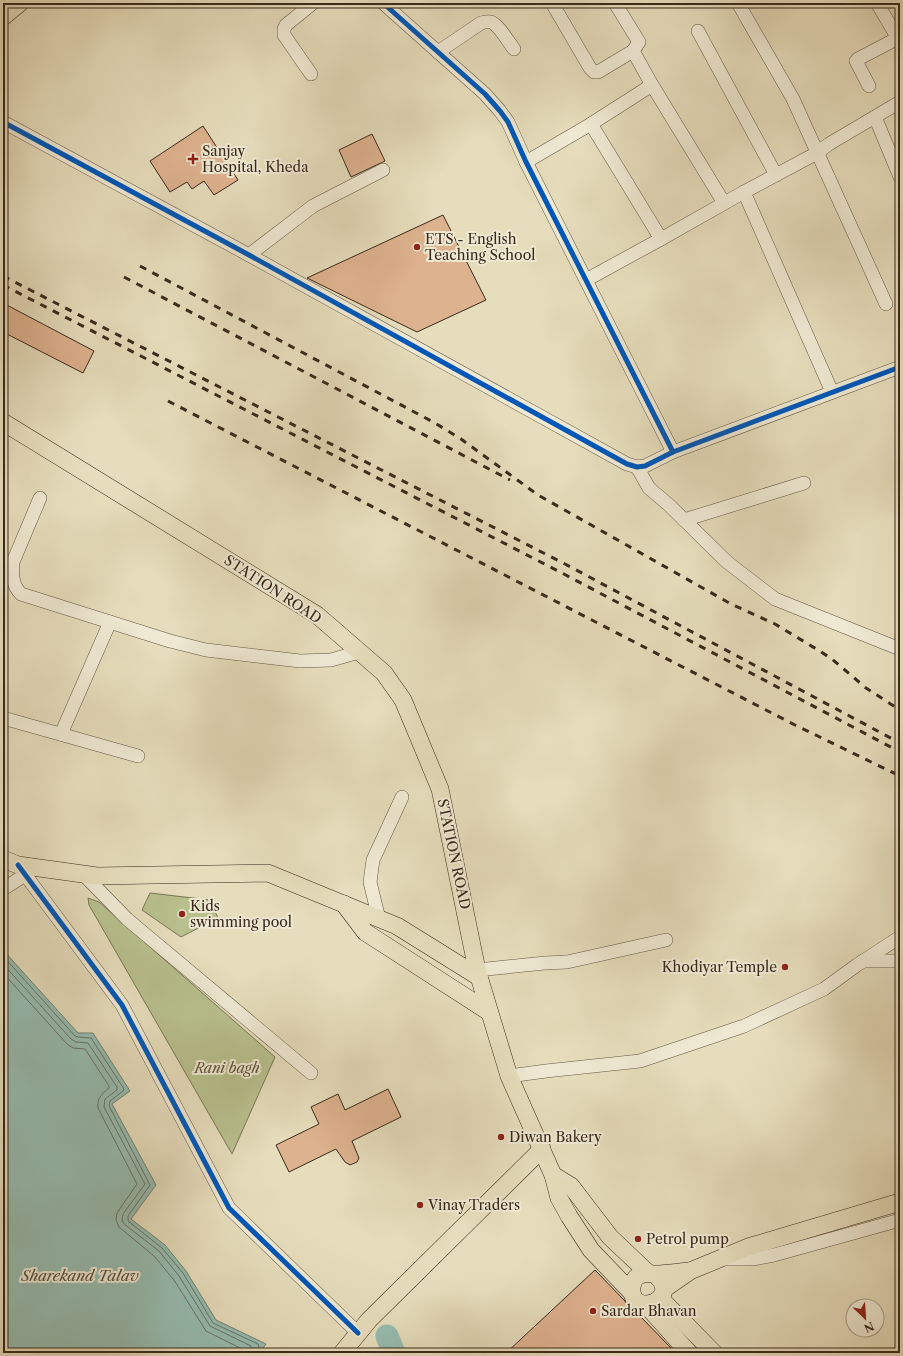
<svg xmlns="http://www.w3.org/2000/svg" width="903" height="1356" font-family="'Libre Caslon Text',serif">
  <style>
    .green { fill: #b8c08e; stroke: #797555 }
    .water { fill: #96bcb0; stroke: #718275 }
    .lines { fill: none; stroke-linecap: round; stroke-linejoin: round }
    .shore { stroke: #687366; stroke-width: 1 }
    .river { stroke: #96bcb0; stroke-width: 23 }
    .building { fill: #ddb28e; stroke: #3a2a1c }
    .minor-casing { stroke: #655744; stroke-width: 14 }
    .major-casing { stroke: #3a2a1c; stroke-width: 18 }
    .minor { stroke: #efe9d3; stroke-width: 13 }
    .major { stroke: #e6ddbc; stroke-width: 17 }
    .rail { stroke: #3a2a1c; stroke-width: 3; stroke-dasharray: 7 7; stroke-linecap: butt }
    .cycleway-casing { stroke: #efe9d3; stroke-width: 8 }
    .cycleway { stroke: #0057b8; stroke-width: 5 }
    .poi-dot { fill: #8f2418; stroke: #efe9d3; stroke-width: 1.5 }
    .labels { text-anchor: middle; stroke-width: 4; stroke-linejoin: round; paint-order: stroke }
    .poi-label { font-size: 14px; fill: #3a2a1c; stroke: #efe9d3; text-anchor: start }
    .street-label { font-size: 14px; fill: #3a2a1c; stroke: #efe9d3 }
    .park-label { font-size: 14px; font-style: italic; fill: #5a5038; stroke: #efe9d3 }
    .water-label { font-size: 15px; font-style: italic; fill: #514e41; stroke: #efe9d3 }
  </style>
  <rect width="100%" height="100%" fill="#e6ddbc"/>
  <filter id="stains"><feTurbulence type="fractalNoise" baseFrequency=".005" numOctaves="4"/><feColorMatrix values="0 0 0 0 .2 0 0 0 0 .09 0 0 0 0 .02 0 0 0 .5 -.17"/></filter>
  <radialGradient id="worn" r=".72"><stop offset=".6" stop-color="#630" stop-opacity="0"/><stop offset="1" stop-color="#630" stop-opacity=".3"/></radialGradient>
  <g class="green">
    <path d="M150,893l60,7 8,18 -37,19 -39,-27z"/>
    <path d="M88,898l11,4 176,155 -43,97 -143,-249z"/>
  </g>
  <path class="water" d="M3,950l75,83h15l37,58 -18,13 44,81 -25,34 34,26 21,26 30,49 50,24 -7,9h-256z"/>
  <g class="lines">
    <g class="shore">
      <path d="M3,956l72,80 3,1 13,1 33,51 -1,2 -13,10 -1,5 41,79 -22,31v5l34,27 21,25 30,50 45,21 1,2 -3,7"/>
      <path d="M3,964l68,75 5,3 12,1 29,44v3l-12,9 -1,8 41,77 -22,30 -1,6 2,4 35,27 20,25 31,50 41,20v7"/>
      <path d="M3,973l64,71 6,4 12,1 24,37v2c-8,6 -12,11 -11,20l39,76 -20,29 -1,7 3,7 35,29 20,24 32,51 38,19 1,3"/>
    </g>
    <path class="river" d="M387,1336l7,17"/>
  </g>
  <g class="building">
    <path d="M203,126l35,54 -24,15 -10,-14 -12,8 -5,-7 -17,10 -20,-31z"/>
    <path d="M372,134l13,27 -34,16 -12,-27z"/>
    <path d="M443,215l43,85 -69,32 -110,-54z"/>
    <path d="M3,303l91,48 -11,22 -80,-41z"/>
    <path d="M388,1089l13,28 -49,24 7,17 -2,4 -7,3 -5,-3 -9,-13 -47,23 -13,-27 43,-21 -8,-17 27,-13 7,16z"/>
    <path d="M595,1270l29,30 7,9 5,3 40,41h-170z"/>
  </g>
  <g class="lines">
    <defs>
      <g id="minor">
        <path d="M383,3l102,91 15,17 8,11 18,40 147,290"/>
        <path d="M552,3l38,65 4,4h4l35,-21"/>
        <path d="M615,3l24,39 -6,9 19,34 72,118"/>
        <path d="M738,3l55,96 93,205"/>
        <path d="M877,3l23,39"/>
        <path d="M698,31l78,144"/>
        <path d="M438,52l43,-29c4,-1 7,-2 10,-1 8,3 18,21 23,27"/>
        <path d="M311,74l-27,-39v-6l2,-4 27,-22"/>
        <path d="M869,86l-13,-25 2,-2 40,-21"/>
        <path d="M875,117l25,60"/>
        <path d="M3,122l246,133 378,209 10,3 8,-1 28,-14 227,-85"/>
        <path d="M591,124l70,115"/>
        <path d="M526,162l65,-38 61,-39"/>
        <path d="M744,192l88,200"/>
        <path d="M249,255l64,-49 70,-36"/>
        <path d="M586,280l75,-41 83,-47 73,-39 12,-9 71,-42"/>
        <path d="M637,467l12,21 20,17 58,57 48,37 125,50"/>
        <path d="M40,498l-27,64c-1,12 -1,23 8,32l149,47 36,9 94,11 31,-1 28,-8"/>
        <path d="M684,520l120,-37"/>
        <path d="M3,718l135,38"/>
        <path d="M61,734l49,-112"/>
        <path d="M18,865l104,140 107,203 129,125"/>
        <path d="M83,874l44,45 184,154"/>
        <path d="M3,889l22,-14"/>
        <path d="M379,919l-9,-37 3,-22 29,-63"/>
        <path d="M863,961h37"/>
        <path d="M477,970l68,-7 22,-1 99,-22"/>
        <path d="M509,1076l37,-5 94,-10 104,-35 80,-37 33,-24 43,-28"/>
        <path d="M724,1259h29l21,-4 126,-35"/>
      </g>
      <g id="major">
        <path d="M3,17l17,-14"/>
        <path d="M3,422l314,193 67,58 19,27 37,89 37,181 32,106 44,99 6,23 10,18 22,34 41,43"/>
        <path d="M3,859l15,6 79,11 171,-3 129,53 82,51"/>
        <path d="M344,904l21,28 124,80"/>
        <path d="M553,1175l18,11 39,51 37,35"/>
        <path d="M654,1274c32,25 -25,46 -22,13 1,-6 3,-10 8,-12 6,-2 9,-1 15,-1 11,0 23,-2 34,-3"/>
        <path d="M664,1289l26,-18 58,-24 152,-45"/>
        <path d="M660,1298l54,55"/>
        <path d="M646,1305l43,48"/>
        <path d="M342,1353l27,-33 173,-171"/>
      </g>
    </defs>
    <use href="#minor" class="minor-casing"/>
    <use href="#major" class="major-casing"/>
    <use href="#minor" class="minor"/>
    <use href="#major" class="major"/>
    <g class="rail">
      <path d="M140,266l295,157 26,16 77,56 193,109 44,20 43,26 14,9 34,29 34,22"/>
      <path d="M3,276l562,288 335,179"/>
      <path d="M124,277l386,203"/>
      <path d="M3,285l559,288 338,179"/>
      <path d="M168,401l627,324 105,51"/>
    </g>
    <defs>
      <g id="cycleway">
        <path d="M383,3l102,91 15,17 8,11 18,40 147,290"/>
        <path d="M3,122l246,133 378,209 10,3 8,-1 28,-14 227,-85"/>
        <path d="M18,865l104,140 107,203 129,125"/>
      </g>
    </defs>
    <use href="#cycleway" class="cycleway-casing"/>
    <use href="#cycleway" class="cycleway"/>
  </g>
  <g class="poi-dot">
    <path d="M191 153h4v4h4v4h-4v4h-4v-4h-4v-4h4z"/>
    <circle cx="417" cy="247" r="4"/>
    <circle cx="182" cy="914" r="4"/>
    <circle cx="785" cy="967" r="4"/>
    <circle cx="501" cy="1137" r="4"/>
    <circle cx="420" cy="1205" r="4"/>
    <circle cx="638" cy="1239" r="4"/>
    <circle cx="593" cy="1311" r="4"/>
  </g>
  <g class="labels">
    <g class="poi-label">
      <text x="202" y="156">Sanjay<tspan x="202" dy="16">Hospital, Kheda</tspan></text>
      <text x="425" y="244">ETS - English<tspan x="425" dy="16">Teaching School</tspan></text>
      <text x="190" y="911">Kids<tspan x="190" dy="16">swimming pool</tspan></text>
      <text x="777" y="972" text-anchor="end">Khodiyar Temple</text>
      <text x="509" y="1142">Diwan Bakery</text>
      <text x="428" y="1210">Vinay Traders</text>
      <text x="646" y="1244">Petrol pump</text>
      <text x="601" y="1316">Sardar Bhavan</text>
    </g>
    <g class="street-label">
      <text transform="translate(273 589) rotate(33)" y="5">STATION ROAD</text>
      <text transform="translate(454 854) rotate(78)" y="5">STATION ROAD</text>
    </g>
    <g class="park-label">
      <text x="227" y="1073">Rani bagh</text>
    </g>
    <g class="water-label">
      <text x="80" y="1281">Sharekand Talav</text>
    </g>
  </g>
  <rect width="903" height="1356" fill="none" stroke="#e6ddbc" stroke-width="16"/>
  <rect x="4" y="4" width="895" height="1348" fill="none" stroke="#3a2a1c" stroke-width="2"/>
  <rect x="8" y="8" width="887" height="1340" fill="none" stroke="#3a2a1c"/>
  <g transform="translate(865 1318) rotate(155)"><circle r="19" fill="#efe9d3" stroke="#a79d8a"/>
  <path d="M0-3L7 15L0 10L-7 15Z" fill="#8f2418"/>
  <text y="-6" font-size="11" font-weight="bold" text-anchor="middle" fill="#3a2a1c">N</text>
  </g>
  <rect width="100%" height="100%" filter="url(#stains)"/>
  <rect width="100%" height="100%" fill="url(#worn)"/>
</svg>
